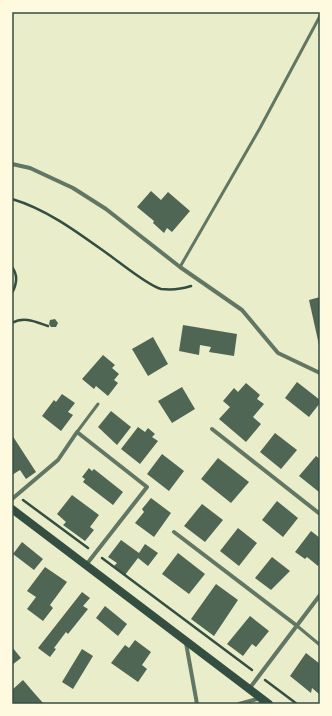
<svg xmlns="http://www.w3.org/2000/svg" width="332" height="716" font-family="Lato,sans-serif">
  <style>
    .building { fill: #4f6655 }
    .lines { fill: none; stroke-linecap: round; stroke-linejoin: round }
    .path { stroke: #344e41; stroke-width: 2.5 }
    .service { stroke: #617663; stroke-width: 3 }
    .minor { stroke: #617663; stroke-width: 4 }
    .secondary { stroke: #344e41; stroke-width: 8 }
    .neatline { fill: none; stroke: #344e41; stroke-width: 1.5 }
  </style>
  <rect width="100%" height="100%" fill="#e9edc9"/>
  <g class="building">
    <path d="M151,191l10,9 7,-8 22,19 -18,21 -5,-4 -3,5 -11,-10 1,-2 -17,-14z"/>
    <path d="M320,297v48h-1l-10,-45z"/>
    <path d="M55,319l3,4 -2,4h-5l-2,-3 1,-4z"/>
    <path d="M183,325l54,9 -3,22 -25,-4 2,-5 -11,-2 -1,10 -20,-4z"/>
    <path d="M153,337l15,27 -20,12 -16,-27z"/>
    <path d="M103,355l12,10 -3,3 7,6 -5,6 4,3 -10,13 -12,-10 -2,3 -12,-10z"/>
    <path d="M297,382l23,18v3l-11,14 -24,-19z"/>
    <path d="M246,383l14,12 -3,4 7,5 -11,13 8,7 -15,18 -27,-23 11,-12 -7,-6 11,-13 4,4z"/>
    <path d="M182,387l13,22 -23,14 -14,-22z"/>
    <path d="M62,394l13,9 -7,9 5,3 -12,16 -19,-15 12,-16 2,2z"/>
    <path d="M111,411l20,16 -14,18 -19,-18z"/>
    <path d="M138,427l7,5 3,-4 7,6 -3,3 6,4 -18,23 -19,-15z"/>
    <path d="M275,433l22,17 -16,19 -21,-17z"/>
    <path d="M12,435l24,37 -10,7 -6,-9 -8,5z"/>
    <path d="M162,454l22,17 -15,20 -22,-17z"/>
    <path d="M316,456l4,3 -1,33 -20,-16z"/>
    <path d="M218,458l31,24 -18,21 -30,-24z"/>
    <path d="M89,468l3,3 2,-2 29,23 -10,13 -30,-23 2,-3 -3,-2z"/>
    <path d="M72,495l27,20 -9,12 4,3 -9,11 -22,-16 3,-3 -9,-8z"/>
    <path d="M151,498l20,15 -17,24 -19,-14 9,-11 -2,-3z"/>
    <path d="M277,501l21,17 -15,19 -21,-17z"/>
    <path d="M202,504l21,16 -18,22 -21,-16z"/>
    <path d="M238,528l19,15 -18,23 -19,-15z"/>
    <path d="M311,531l9,7v25l-2,3 -11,-9 -2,2 -10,-7z"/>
    <path d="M121,540l18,13 6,-9 13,9 -10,13 -10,-8 -13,17 -11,-9 3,-3 -9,-6z"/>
    <path d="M22,542l21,17 -9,11 -21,-16z"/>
    <path d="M178,553l27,21 -16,20 -27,-20z"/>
    <path d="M272,557l18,14 -19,19 -16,-12z"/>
    <path d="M45,567l22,15 -17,23 3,3 -10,13 -16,-12 9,-12 -9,-6z"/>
    <path d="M216,584l22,16 -24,36 -23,-17z"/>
    <path d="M82,592l8,6 -7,8 5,3 -20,25 -2,-2 -12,16 2,1 -6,8 -12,-9z"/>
    <path d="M105,606l22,18 -9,12 -22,-18z"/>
    <path d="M250,616l19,15 -13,16 -4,-3 -9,12 -16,-12z"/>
    <path d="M135,640l16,12 -9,13 5,4 -9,13 -27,-19 14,-18 4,3z"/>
    <path d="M12,647l9,11 -9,7z"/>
    <path d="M82,649l11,7 -20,33 -11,-7z"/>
    <path d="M306,653l14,11 -1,30 -7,-6 -1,5 -21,-17z"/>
    <path d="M23,680l12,14 9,10h-32v-14z"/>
  </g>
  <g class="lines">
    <g class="path">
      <path d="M12,199c37,11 69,36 100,58 11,8 37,29 49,32 10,1 21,0 30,-3"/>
      <path d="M12,267c6,8 5,17 0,26"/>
      <path d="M12,323c12,-7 24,-1 36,3"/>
      <path d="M23,500l65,48"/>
      <path d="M102,558l150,112"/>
      <path d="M265,680l32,24"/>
    </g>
    <g class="service">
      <path d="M180,267l80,-139 60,-112"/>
      <path d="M77,432l21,-28"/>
      <path d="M296,625l24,20"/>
    </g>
    <g class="minor">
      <path d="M12,164l18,4 43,20 33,21 74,58 62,43 36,43 42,20"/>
      <path d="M212,429l108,85"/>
      <path d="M12,499l46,-39 19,-28 70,55 -61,78"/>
      <path d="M174,532l122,93"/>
      <path d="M186,643l11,61"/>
      <path d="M249,689l71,-94"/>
      <path d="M239,704l22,-6 -1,6"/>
    </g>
    <path class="secondary" d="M12,509l257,195"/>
  </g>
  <rect width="332" height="716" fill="none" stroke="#fefae0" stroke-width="26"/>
  <rect x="13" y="13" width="306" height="690" class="neatline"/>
</svg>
